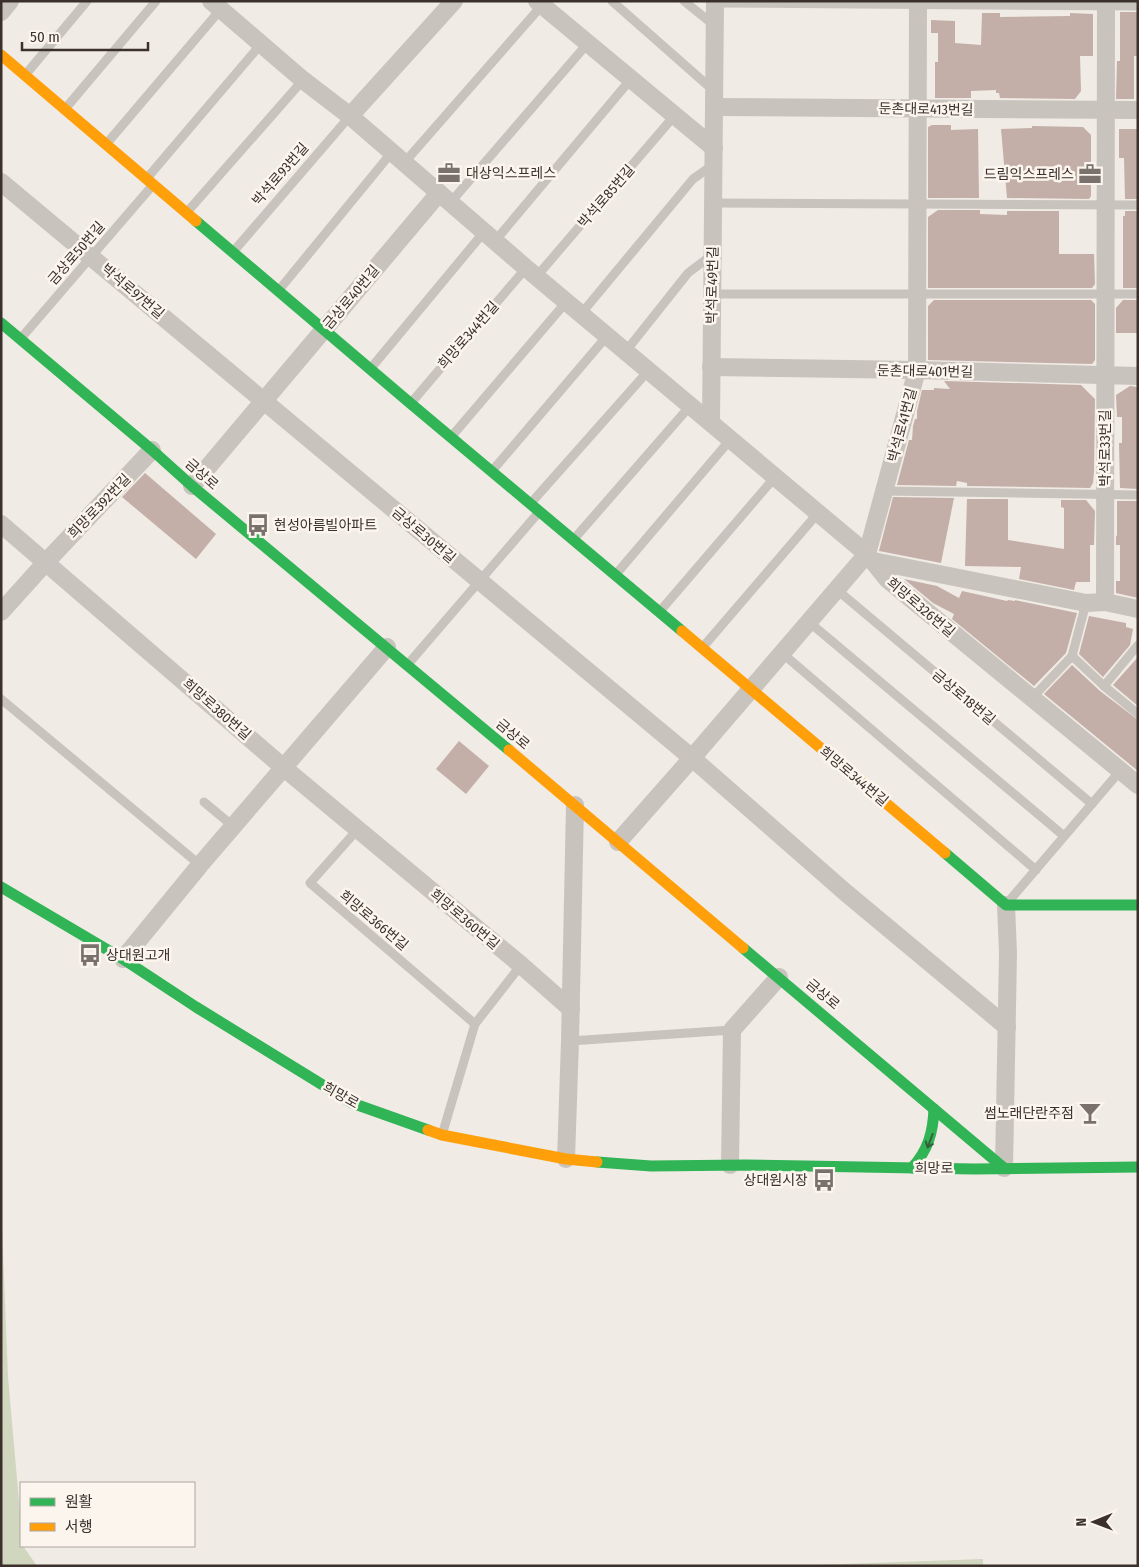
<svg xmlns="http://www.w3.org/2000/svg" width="1139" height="1567" font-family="'Fira Sans Condensed','Noto Sans KR',sans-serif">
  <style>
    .green { fill: #d1d6bf }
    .building { fill: #c3afa7 }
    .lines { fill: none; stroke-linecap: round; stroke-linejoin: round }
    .lane { stroke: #c9c3be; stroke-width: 9 }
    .street { stroke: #c9c3be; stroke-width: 18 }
    .fast { stroke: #30b455; stroke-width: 11 }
    .slow { stroke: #ff9f0a; stroke-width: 11 }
    .oneway { stroke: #375e3a }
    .labels { text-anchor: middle; stroke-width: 5; stroke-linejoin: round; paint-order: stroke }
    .street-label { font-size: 14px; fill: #3b302b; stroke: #fbf5ee }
    .poi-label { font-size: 14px; fill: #3b302b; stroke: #fbf5ee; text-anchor: start }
  </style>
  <rect width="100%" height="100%" fill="#f0ebe5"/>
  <g class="green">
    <path d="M1,1205l7,172 13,147v22h2l14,20h-36z"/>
    <path d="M983,1559v7h-195z"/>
  </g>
  <g class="building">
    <path d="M1120,12h18v44h-4v43h-18l1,-38h3z"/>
    <path d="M982,13h18v4l70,-1v-3l23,1v42h-13l1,35 -6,8 -75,-1 -1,-5h-3v-3l-25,1v7h-36v-36h3v-29h-7v-13l24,1v22l26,2z"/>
    <path d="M932,125h19v5l27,-1 1,69h-51v-71z"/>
    <path d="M1032,126l51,1 8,8v61l-2,3 -82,-1 -6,-69 31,-1z"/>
    <path d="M1119,129h19v70h-13l-1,-41h-5z"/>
    <path d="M938,210h42v4l27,1v-4h52v43h35l1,30 -3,4h-164v-71z"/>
    <path d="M1125,211h13v77h-15v-72h2z"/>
    <path d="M934,300h157l4,4v56l-3,4 -164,-4v-54z"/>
    <path d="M1123,300h14v33h-21v-25z"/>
    <path d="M944,381l137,4 14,14 -1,72 -1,12 -3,5 -123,-2v-3l-10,-2 -1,5 -59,-1 12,-45h3l1,-14 2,-7h2v-8l5,-21h12v-2l16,1z"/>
    <path d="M1130,386l8,1v102l-18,-1 -1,-45h3v-26h-5l-1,-22z"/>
    <path d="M145,473l71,61 -20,25 -74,-62z"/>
    <path d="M893,497l61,1 -13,65 -62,-12z"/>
    <path d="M967,499h41v41l56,9v-41l-3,-1v-7h25l9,11 -1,34h-4v37h-14l-2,8 -55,-11 2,-12 -56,-1z"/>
    <path d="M1117,501h21v97l-22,-5v-12h4v-36h-4v-10l1,2z"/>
    <path d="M904,579l33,7 22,12 3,-7 45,10 1,-1 7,1v-1l62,13 -11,40 -32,33 -82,-67 2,-5 -21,-11z"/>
    <path d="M1089,616l37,7v4l7,2 -3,16 -27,32 -24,-23z"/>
    <path d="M1138,657v49l-25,-21z"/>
    <path d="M1072,665l28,26 38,29v51l-94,-77z"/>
    <path d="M459,741l30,25 -23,28 -30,-25z"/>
  </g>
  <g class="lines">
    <g class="lane">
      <path d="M612,1l101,89"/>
      <path d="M684,1l31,25"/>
      <path d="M715,3l423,3"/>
      <path d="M26,74l61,-73"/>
      <path d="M65,109l91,-108"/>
      <path d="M108,142l113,-133"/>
      <path d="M404,163l140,-160"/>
      <path d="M148,177l113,-133"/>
      <path d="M450,203l138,-160"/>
      <path d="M713,203l425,2"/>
      <path d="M188,211l115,-131"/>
      <path d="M495,241l136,-162"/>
      <path d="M233,252l117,-136"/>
      <path d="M537,276l138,-161"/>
      <path d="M279,290l113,-138"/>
      <path d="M712,294h426"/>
      <path d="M581,314l112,-135 20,-14"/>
      <path d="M22,337l130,-151"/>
      <path d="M626,351l62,-78 24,-18"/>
      <path d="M371,368l113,-136"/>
      <path d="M411,403l115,-135"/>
      <path d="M452,436l115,-135"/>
      <path d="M492,471l115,-135"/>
      <path d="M884,491l254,4"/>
      <path d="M531,503l118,-133"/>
      <path d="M574,539l116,-133"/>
      <path d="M617,573l113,-133"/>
      <path d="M836,589l256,215"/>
      <path d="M661,610l114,-133"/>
      <path d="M809,622l255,214"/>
      <path d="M703,647l115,-134"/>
      <path d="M782,653l254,217"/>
      <path d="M1072,656l32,30 34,28"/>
      <path d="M409,663l130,-151"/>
      <path d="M1104,686l34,-41"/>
      <path d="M1032,698l40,-42 14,-53"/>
      <path d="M1,699l199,166"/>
      <path d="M204,802l30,25"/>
      <path d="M358,829l-48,54 165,141"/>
      <path d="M1009,901l111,-130"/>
      <path d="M570,1041l162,-11"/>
      <path d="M442,1135l33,-111 46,-59"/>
    </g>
    <g class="street">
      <path d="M211,1l92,79 47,36 176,152 341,286 20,25 251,206"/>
      <path d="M537,1l177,147"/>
      <path d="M1,12l9,-11"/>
      <path d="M714,107l424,3"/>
      <path d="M350,116l104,-115"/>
      <path d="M1,182l691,576 153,134 162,135"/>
      <path d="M711,367l206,3 221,6"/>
      <path d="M711,423l4,-422"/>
      <path d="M192,486l247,-293"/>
      <path d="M1,524l283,244 237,197 50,44"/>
      <path d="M873,561l213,42 19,-1 33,7"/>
      <path d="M1105,602l1,-601"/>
      <path d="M1,612l45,-50 106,-112"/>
      <path d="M618,842l74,-84 175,-204 50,-184 1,-369"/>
      <path d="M123,959l77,-94 187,-218"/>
      <path d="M566,1159l4,-118 5,-236"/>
      <path d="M730,1165l2,-135 47,-53"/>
      <path d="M1004,1168l4,-215 -2,-48"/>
    </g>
    <g class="fast">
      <path d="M196,221l214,182 272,228"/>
      <path d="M1,323l151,127 40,36 317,264"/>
      <path d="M945,853l61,52h132"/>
      <path d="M1,887l122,72 73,48 156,96 76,27"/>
      <path d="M743,948l261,220"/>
      <path d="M597,1162l54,4 94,-1 229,4 164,-2"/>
      <path d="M912,1168c16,-18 21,-35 22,-59"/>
    </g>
    <g class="slow">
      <path d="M1,55l195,166"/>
      <path d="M682,631l263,222"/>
      <path d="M509,750l234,198"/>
      <path d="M428,1130l14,5 124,24 31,3"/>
    </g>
  </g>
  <defs><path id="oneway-shaft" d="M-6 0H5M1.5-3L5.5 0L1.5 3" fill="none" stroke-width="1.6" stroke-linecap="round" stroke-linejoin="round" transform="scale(1.25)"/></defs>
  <use class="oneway" href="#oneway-shaft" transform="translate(930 1141) rotate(111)"/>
  <defs>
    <symbol id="office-bare" viewBox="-9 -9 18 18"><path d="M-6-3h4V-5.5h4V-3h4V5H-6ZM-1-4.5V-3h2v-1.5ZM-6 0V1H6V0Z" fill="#7a716c" stroke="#fbf5ee" stroke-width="2.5" paint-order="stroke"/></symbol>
    <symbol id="bus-bare" viewBox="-9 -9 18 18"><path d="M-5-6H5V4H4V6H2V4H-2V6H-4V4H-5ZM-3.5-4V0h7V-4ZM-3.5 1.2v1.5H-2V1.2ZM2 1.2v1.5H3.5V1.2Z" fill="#7a716c" stroke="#fbf5ee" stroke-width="2.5" paint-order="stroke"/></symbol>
    <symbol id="bar-bare" viewBox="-9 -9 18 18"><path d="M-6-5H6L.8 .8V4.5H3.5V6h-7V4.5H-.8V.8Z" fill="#7a716c" stroke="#fbf5ee" stroke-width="2.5" paint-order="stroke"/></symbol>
  </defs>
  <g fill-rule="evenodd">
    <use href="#office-bare" x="433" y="157" width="32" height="32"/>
    <use href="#office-bare" x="1074" y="158" width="32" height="32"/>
    <use href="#bus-bare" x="242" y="509" width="32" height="32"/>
    <use href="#bus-bare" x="74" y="939" width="32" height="32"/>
    <use href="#bar-bare" x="1074" y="1097" width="32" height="32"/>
    <use href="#bus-bare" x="808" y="1164" width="32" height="32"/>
  </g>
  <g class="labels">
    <g class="street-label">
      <text transform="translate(926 109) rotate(1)" y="5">둔촌대로413번길</text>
      <text transform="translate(280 174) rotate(-49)" y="5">박석로93번길</text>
      <text transform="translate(606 196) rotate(-49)" y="5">박석로85번길</text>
      <text transform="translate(76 253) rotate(-49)" y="5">금상로50번길</text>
      <text transform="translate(712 285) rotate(-89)" y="5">박석로49번길</text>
      <text transform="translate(133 291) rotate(40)" y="5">박석로97번길</text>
      <text transform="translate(351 297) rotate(-50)" y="5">금상로40번길</text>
      <text transform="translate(468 335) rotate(-49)" y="5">희망로344번길</text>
      <text transform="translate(925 371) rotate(1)" y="5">둔촌대로401번길</text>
      <text transform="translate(902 425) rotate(-75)" y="5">박석로41번길</text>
      <text transform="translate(1105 448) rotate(-90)" y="5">박석로33번길</text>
      <text transform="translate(202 474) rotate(41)" y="5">금상로</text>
      <text transform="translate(99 506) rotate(-46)" y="5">희망로392번길</text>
      <text transform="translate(424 535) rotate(40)" y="5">금상로30번길</text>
      <text transform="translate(921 607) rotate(40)" y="5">희망로326번길</text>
      <text transform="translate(964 697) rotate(40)" y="5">금상로18번길</text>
      <text transform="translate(217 709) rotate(41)" y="5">희망로380번길</text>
      <text transform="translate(513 734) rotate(40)" y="5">금상로</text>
      <text transform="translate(854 776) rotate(40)" y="5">희망로344번길</text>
      <text transform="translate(465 919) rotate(40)" y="5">희망로360번길</text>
      <text transform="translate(374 920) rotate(40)" y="5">희망로366번길</text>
      <text transform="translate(823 994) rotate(40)" y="5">금상로</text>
      <text transform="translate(341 1095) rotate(29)" y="5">희망로</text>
      <text x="934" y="1173">희망로</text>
    </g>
    <g class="poi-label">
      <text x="466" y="178">대상익스프레스</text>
      <text x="1074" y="179" text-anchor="end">드림익스프레스</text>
      <text x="274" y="530">현성아름빌아파트</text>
      <text x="106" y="960">상대원고개</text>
      <text x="1074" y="1118" text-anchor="end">썸노래단란주점</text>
      <text x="808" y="1185" text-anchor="end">상대원시장</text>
    </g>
  </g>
  <rect width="1139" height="1567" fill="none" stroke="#3b302b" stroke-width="5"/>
  <rect x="20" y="1482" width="175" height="65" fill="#fbf5ee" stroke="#aea6a0"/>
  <rect x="30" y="1498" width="25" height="8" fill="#30b455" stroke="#aea6a0"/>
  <text x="65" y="1507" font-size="15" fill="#3b302b">원활</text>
  <rect x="30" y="1523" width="25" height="8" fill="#ff9f0a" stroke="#aea6a0"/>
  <text x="65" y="1532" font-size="15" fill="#3b302b">서행</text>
  <g transform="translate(1094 1522) rotate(269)" stroke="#fbf5ee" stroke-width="4" paint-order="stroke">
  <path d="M0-4L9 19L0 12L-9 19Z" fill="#3b302b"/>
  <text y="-8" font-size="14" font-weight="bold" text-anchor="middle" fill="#3b302b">N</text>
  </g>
  <path d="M22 42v8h126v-8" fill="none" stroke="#3b302b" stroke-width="2.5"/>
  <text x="30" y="42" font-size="15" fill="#3b302b" stroke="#fbf5ee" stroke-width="4" paint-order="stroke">50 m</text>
</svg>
